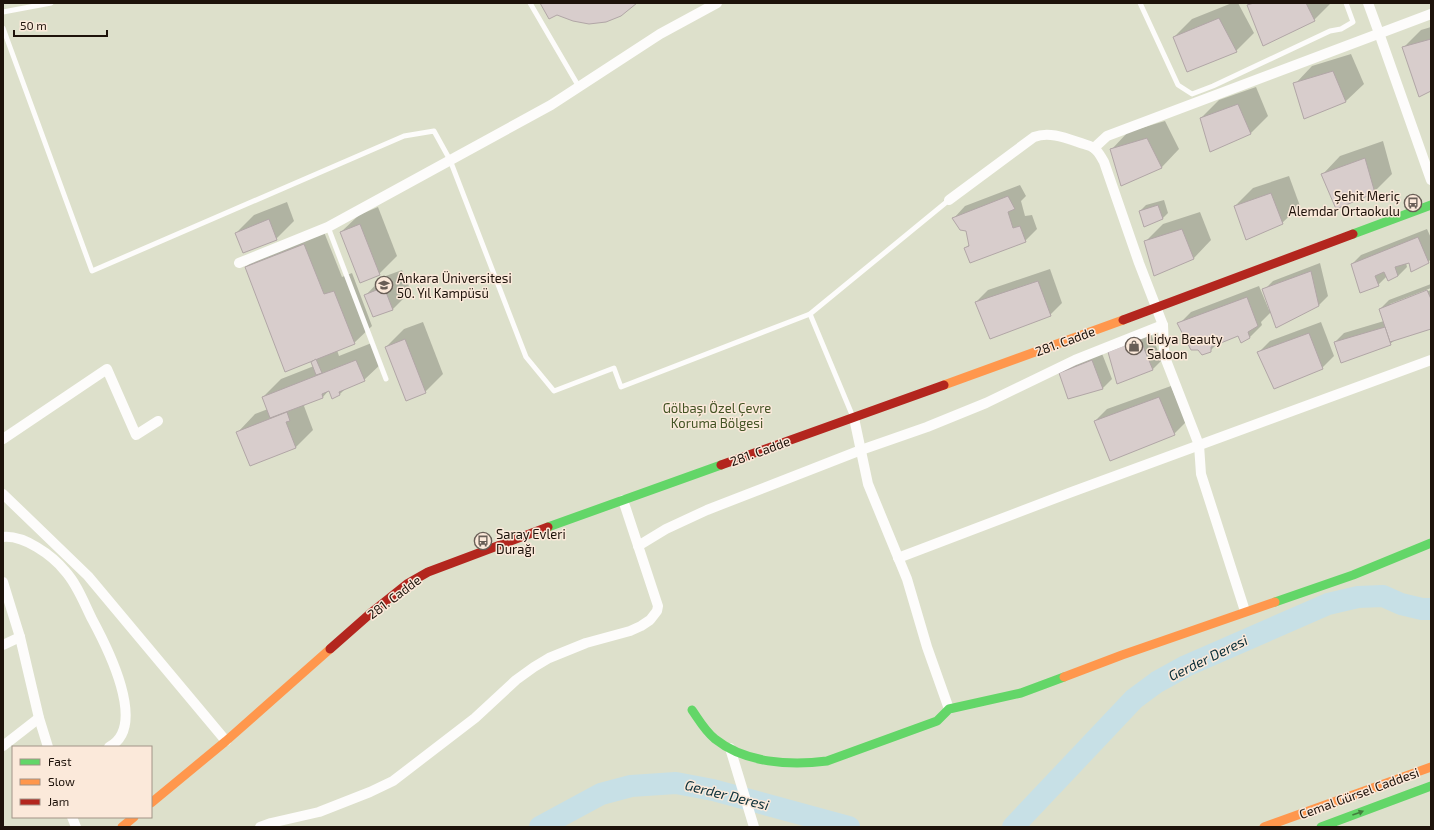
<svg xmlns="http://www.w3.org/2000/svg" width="1434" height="830" font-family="'Exo 2',sans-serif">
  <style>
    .green { fill: #dde0cb; fill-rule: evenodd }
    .shadow { fill: #0003 }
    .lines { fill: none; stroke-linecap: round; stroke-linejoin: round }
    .river { stroke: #c7e0e6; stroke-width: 22 }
    .building { fill: #d8cdcc; stroke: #b1a6a6 }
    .lane { stroke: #fdfcfb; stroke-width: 5 }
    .street { stroke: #fdfcfb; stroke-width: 10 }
    .fast { stroke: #63d668; stroke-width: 9 }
    .slow { stroke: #ff974d; stroke-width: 9 }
    .jam { stroke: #b3261e; stroke-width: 9 }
    .oneway { fill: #447e3e }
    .labels { text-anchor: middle; stroke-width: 3; stroke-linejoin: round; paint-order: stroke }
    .poi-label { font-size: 13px; fill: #1d120a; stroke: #fbe9da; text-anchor: start }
    .street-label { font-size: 13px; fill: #1d120a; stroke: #fbe9da }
    .park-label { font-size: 13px; fill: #435324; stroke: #fbe9da }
    .water-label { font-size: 14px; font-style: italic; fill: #092e38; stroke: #fbe9da }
  </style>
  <rect width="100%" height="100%" fill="#f3eae2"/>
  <path class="green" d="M3,3h1428v824h-1428zM13,747h138v70h-138z"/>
  <g class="shadow">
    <path d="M1232,3h6l16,30 -18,18 -62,-14 18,-18z"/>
    <path d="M1251,3h80l-17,17 -66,-15z"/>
    <path d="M1431,27v63l-28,-42 18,-18z"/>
    <path d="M1351,54l13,30 -18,17 -41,17 -10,-34 17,-18z"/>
    <path d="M1256,87l12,29 -18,18 -49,-16 18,-18z"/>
    <path d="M1165,121l14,28 -17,18 -40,18 -11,-35 17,-18z"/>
    <path d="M1383,141l9,33 -18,18 -51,-18 17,-18z"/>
    <path d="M1289,176l11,30 -18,17 -47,-17 18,-18z"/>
    <path d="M1020,185l6,11 -5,5 4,15 7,-1 5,14 -12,12 -60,7 5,-4 -4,-14 -12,-12 11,-12z"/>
    <path d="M1164,200l4,13 -6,6 -22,-8 6,-6z"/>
    <path d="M287,202l7,19 -18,18 -40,-6 18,-18z"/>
    <path d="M378,207l19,49 -18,18 -38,-42 18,-17z"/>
    <path d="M1200,212l11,28 -17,18 -39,17 -10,-33 18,-18z"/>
    <path d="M322,227l20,50 10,-4 20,53 -18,17 -17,7 2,6 35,-14 8,21 -18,17 -17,7 -7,7 -11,-4 -6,7 -17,6 -2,3 9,24 -18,18 -57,-16 17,-18 13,-5 -5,-12 18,-18 33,-13 -2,-6 -66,-93 18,-18z"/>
    <path d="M1427,229l4,9v21l-3,3 -22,1 1,4 -9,9h-11l-9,9 -26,-21 9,-9z"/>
    <path d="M1320,263l8,33 -9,9 -43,21 -5,-14 -10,10 1,3 -12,12 -9,4 -3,-6 -20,8 -8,8 -31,-27 12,-12 68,-26 10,24h2l-7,-20 9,-9z"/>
    <path d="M1050,269l12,34 -12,12 -74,-13 12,-12z"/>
    <path d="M402,270l9,21 -18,18 -19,7 -8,-21 17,-18z"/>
    <path d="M1431,284v4l-41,16v2l41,-16v38l-35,11 -6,5 -55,-2 9,-9 40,-12 -4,-12 9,-9z"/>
    <path d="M423,322l20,52 -18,18 -39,-45 18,-18z"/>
    <path d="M1321,322l13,34 -12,12 -64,-15 12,-12z"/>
    <path d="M1149,330l13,30 -9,9 -35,13 -9,-30z"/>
    <path d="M1101,351l11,28 -9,9 -34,10 -8,-25 9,-9z"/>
    <path d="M1171,386l15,36 -12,12 -79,-13 12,-12z"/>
  </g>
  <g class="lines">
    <g class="river">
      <path d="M540,827l61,-33 30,-8 45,-3 37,7 136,37"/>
      <path d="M1013,827l121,-128 23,-17 29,-16 142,-62 30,-7 25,-1 18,8 21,5h9"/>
    </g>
  </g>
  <g class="building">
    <path d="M540,3h97l-16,13 -15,6 -17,2 -16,-3 -16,-6 -8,4z"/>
    <path d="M1254,3h52l9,18 -52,25 -16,-41z"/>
    <path d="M1219,18l18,34 -50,20 -14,-35z"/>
    <path d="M1431,39v52l-12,6 -17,-50z"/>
    <path d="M1333,71l13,31 -42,17 -11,-36z"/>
    <path d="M1238,104l13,30 -41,18 -10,-34z"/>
    <path d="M1147,138l15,30 -41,18 -11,-37z"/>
    <path d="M1365,158l10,35 -39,16 -15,-35z"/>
    <path d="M1271,193l12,31 -37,16 -12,-34z"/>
    <path d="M1008,196l7,13 -7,3 5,16 7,-2 6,16 -56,21 -6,-15 5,-2 -3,-15 -6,-1 -8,-12z"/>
    <path d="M1158,205l5,14 -19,8 -5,-16z"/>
    <path d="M269,219l8,21 -34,13 -8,-20z"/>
    <path d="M360,224l20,51 -20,8 -20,-51z"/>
    <path d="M1182,229l12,30 -40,17 -10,-35z"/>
    <path d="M1418,237l11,26 -18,9 -2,-9 -14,4 3,9 -10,5 -4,-9 -9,4 4,10 -19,7 -9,-29z"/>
    <path d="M304,244l20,50 10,-3 21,53 -70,28 -40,-105z"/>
    <path d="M1311,271l8,35 -43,22 -14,-39z"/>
    <path d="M1038,281l13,35 -61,23 -15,-37z"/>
    <path d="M384,287l9,23 -20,7 -9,-22z"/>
    <path d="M1427,290l4,9v30l-41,13 -11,-33z"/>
    <path d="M1247,297l11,29 -10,6 2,6 -9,5 -3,-7 -27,11v5l-9,3 -4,-5h-7l-14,-27z"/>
    <path d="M1385,327l6,18 -50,18 -7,-21z"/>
    <path d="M1309,333l14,36 -49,20 -17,-37z"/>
    <path d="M405,339l21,54 -20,8 -21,-54z"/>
    <path d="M1140,339l13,31 -36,14 -9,-32z"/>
    <path d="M316,359l6,14 -6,2 -5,-13z"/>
    <path d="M356,360l9,21 -26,11 1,3 -8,4 -3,-8 -7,3 1,4 -53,20 -8,-21z"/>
    <path d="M1092,360l11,29 -35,10 -9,-26z"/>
    <path d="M1159,397l16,38 -65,26 -16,-40z"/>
    <path d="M287,412l3,9 -4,1 10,26 -46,18 -14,-34z"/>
  </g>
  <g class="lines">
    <g class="lane">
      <path d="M530,3l49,84"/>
      <path d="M1140,3l38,82 14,9 21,-8 117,-55 11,-2 12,-7 -7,-19"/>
      <path d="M3,12l48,-9"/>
      <path d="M3,28l89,243 312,-135 30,-5 16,29 76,197 28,34 60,-23 7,19 189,-73 139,-114"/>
      <path d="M328,227l58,152"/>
      <path d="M810,314l43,103"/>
    </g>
    <g class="street">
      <path d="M1368,3l11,30 52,147"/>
      <path d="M1094,148l13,-12 324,-122"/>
      <path d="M949,200l85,-63c18,-7 38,4 56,9 7,3 10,9 14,16l35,101 24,62 1,24 2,11 33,85 2,29 44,137"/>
      <path d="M239,263l89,-36 223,-122 109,-71 57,-31"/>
      <path d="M854,418l14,66 39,95 20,68 22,62"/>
      <path d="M3,439l104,-70 29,66 22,-14"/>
      <path d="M3,494l85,82 138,165"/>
      <path d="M3,537c21,-2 49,18 62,34 12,13 19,32 27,48 14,26 57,108 17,128"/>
      <path d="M638,546l28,-17 41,-19 154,-60 66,-23 59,-24 89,-43 88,-35"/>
      <path d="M898,558l171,-65 362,-133"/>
      <path d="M3,582l17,55 19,81 9,29"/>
      <path d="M3,645l17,-8"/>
      <path d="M3,746l36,-28"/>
      <path d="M730,748l24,79"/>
      <path d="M72,817l4,10"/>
      <path d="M260,827l11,-4 48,-11 51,-20 23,-11 82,-63 41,-38 18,-13 15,-9 37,-15 44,-12 11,-5 9,-6 7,-9 1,-5 -35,-106"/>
    </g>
    <g class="fast">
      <path d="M1353,234l78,-29"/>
      <path d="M548,527l173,-62"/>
      <path d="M1275,602l78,-27 78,-32"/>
      <path d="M692,710c7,10 13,21 23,29 30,24 75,27 112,22l110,-40 12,-12 72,-16 43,-16"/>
      <path d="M1321,827l110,-41"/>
    </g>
    <g class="slow">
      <path d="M944,385l179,-65"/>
      <path d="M1064,677l58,-22 153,-53"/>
      <path d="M151,803l75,-62 104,-92"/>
      <path d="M122,827l12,-10"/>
      <path d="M1264,827l167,-60"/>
    </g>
    <g class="jam">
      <path d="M1123,320l230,-86"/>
      <path d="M721,465l223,-80"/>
      <path d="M330,649l42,-37 35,-28 21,-12 120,-45"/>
    </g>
  </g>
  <defs><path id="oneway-solid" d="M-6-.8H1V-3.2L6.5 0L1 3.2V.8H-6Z"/></defs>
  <use class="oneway" href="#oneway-solid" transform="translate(1358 813) rotate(-20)"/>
  <defs>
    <symbol id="bus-ring" viewBox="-11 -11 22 22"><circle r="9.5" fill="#fbe9da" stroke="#685e56" stroke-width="1.5"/><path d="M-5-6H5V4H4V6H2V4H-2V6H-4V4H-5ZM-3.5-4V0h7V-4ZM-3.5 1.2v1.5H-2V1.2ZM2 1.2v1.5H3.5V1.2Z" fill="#685e56"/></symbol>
    <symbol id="university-ring" viewBox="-11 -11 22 22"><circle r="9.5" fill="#fbe9da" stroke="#685e56" stroke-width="1.5"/><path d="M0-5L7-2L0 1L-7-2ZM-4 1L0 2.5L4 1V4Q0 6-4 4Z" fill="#685e56"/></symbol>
    <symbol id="shop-ring" viewBox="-11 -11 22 22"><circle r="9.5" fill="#fbe9da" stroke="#685e56" stroke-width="1.5"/><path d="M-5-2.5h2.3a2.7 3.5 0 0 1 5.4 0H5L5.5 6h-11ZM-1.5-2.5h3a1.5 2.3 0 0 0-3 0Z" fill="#685e56"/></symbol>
  </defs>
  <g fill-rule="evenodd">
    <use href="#bus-ring" x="1403" y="193" width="20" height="20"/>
    <use href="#university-ring" x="374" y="275" width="20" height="20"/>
    <use href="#shop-ring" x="1124" y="336" width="20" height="20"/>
    <use href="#bus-ring" x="473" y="531" width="20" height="20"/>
  </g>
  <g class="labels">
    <g class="poi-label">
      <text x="1400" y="201" text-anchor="end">Şehit Meriç<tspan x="1400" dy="15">Alemdar Ortaokulu</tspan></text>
      <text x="397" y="283">Ankara Üniversitesi<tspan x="397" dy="15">50. Yıl Kampüsü</tspan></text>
      <text x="1147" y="344">Lidya Beauty<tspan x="1147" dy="15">Saloon</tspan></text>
      <text x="496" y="539">Saray Evleri<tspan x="496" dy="15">Durağı</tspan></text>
    </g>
    <g class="street-label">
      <text transform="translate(1065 341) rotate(-20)" y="5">281. Cadde</text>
      <text transform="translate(760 451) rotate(-20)" y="5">281. Cadde</text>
      <text transform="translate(394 597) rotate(-37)" y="5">281. Cadde</text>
      <text transform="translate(1359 793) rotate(-20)" y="5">Cemal Gürsel Caddesi</text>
    </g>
    <g class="park-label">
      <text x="717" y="413">Gölbaşı Özel Çevre<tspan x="717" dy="15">Koruma Bölgesi</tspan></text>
    </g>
    <g class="water-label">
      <text transform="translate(1208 658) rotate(-26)" y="5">Gerder Deresi</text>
      <text transform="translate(727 795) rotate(14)" y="5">Gerder Deresi</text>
    </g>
  </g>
  <rect width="1434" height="830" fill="none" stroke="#1d120a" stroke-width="8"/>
  <rect x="12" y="746" width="140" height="72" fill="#fbe9da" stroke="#a29387"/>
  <rect x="20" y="759" width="20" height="6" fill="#63d668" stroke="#a29387"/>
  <text x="48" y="766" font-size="12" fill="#1d120a">Fast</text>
  <rect x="20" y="779" width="20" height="6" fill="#ff974d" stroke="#a29387"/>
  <text x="48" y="786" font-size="12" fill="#1d120a">Slow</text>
  <rect x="20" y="799" width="20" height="6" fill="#b3261e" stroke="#a29387"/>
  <text x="48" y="806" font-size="12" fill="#1d120a">Jam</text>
  <path d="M14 30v6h93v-6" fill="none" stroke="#1d120a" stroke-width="2"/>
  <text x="20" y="30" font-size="12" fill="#1d120a" stroke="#fbe9da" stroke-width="3" paint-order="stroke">50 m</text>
</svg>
